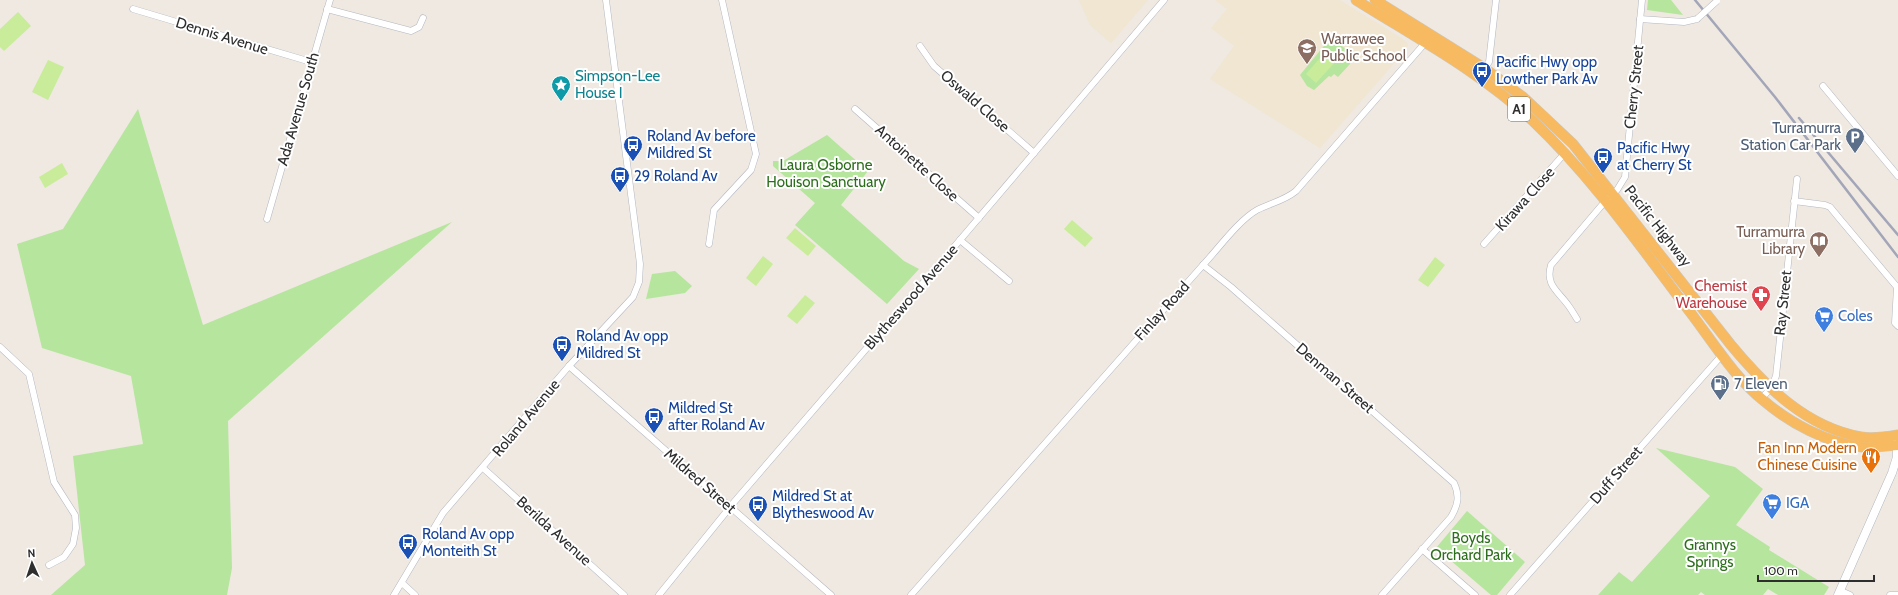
<svg xmlns="http://www.w3.org/2000/svg" width="1898" height="595" font-family="Cabin,sans-serif">
  <style>
    .education { fill: #f0e6d1 }
    .green { fill: #b6e59e }
    .pitch { fill: #c9ec9a }
    .lines { fill: none; stroke-linecap: round; stroke-linejoin: round }
    .minor-casing { stroke: #b4b7c1; stroke-width: 7 }
    .secondary-casing { stroke: #b4b7c1; stroke-width: 9 }
    .trunk-casing { stroke: #c9c9c9; stroke-width: 11 }
    .minor { stroke: #fff; stroke-width: 6 }
    .secondary { stroke: #fff; stroke-width: 8 }
    .trunk { stroke: #f8ba60; stroke-width: 10 }
    .rail { stroke: #a3a6b8; stroke-width: 2.5 }
    .minor-bridge-casing { stroke: #b4b7c1; stroke-width: 7; stroke-linecap: butt }
    .minor-bridge { stroke: #fff; stroke-width: 6 }
    .labels { text-anchor: middle; stroke-width: 4; stroke-linejoin: round; paint-order: stroke }
    .shield { fill: #fff; stroke: #6d6d6d; stroke-width: 1 }
    .shield-label { font-size: 14px; font-weight: bold; fill: #2e2e2e }
    .street-label { font-size: 15px; fill: #2e2e2e; stroke: #fff }
    .education-label { font-size: 15px; fill: #785e54; stroke: #fff; text-anchor: start }
    .transit-label { font-size: 15px; fill: #164399; stroke: #fff; text-anchor: start }
    .culture-label { font-size: 15px; fill: #0d838f; stroke: #fff; text-anchor: start }
    .service-label { font-size: 15px; fill: #4e5e75; stroke: #fff; text-anchor: end }
    .park-label { font-size: 15px; fill: #2c6e1b; stroke: #fff }
    .health-label { font-size: 15px; fill: #be3a42; stroke: #fff; text-anchor: end }
    .shop-label { font-size: 15px; fill: #366cbe; stroke: #fff; text-anchor: start }
    .food-label { font-size: 15px; fill: #c56008; stroke: #fff; text-anchor: end }
  </style>
  <rect width="100%" height="100%" fill="#efe9e1"/>
  <g class="education">
    <path d="M1079,0h69l-37,43 -21,-18z"/>
    <path d="M1215,0h125l63,39 5,5 -2,6 -86,98 -110,-69 24,-33 -23,-18 16,-19z"/>
  </g>
  <g class="green">
    <path d="M1648,0h23l12,15 -36,-5z"/>
    <path d="M1333,39l15,12 2,13 -12,13 -4,-3 -3,3 -2,-1 -15,14 -7,-4 -7,-11 28,-34z"/>
    <path d="M138,109l65,216 249,-103 -224,199 4,147 -5,27h-176l34,-30 -12,-109 70,-12 -12,-68 -89,-28 -25,-104 46,-15z"/>
    <path d="M827,135l41,36 -27,34 63,56 15,8 -32,35 -92,-79 20,-22 -42,-37v-5h10z"/>
    <path d="M675,271l17,15 -7,7 -39,6 6,-25z"/>
    <path d="M1656,448l79,19 28,22 -27,36 34,22 -1,3 60,37 -5,8h-46l-10,-6 -5,6h-58l-4,-3 -3,3h-100l21,-23 13,10 78,-86z"/>
    <path d="M1467,511l58,51 -28,33h-6l-55,-47z"/>
  </g>
  <g class="pitch">
    <path d="M18,12l13,14 -27,25 -4,-4v-18z"/>
    <path d="M1326,51l11,9 -21,23 -10,-9z"/>
    <path d="M48,60l16,7 -16,33 -16,-8z"/>
    <path d="M62,163l6,11 -23,14 -6,-11z"/>
    <path d="M1072,220l21,18 -8,9 -21,-18z"/>
    <path d="M795,228l21,18 -8,10 -22,-18z"/>
    <path d="M763,256l10,8 -17,22 -10,-8z"/>
    <path d="M1435,257l10,8 -17,22 -10,-7z"/>
    <path d="M805,295l10,8 -18,21 -10,-8z"/>
  </g>
  <g class="lines">
    <defs>
      <g id="minor">
        <path d="M133,9l178,53"/>
        <path d="M327,9l84,22 8,-4 4,-9"/>
        <path d="M1640,19l44,3 13,-3"/>
        <path d="M920,46l14,20 100,87"/>
        <path d="M1484,68l5,-6 7,-62"/>
        <path d="M1823,86l75,90"/>
        <path d="M855,109l124,109"/>
        <path d="M1794,201l31,4 5,2 9,11 58,69 -2,36 3,3"/>
        <path d="M267,219l63,-219"/>
        <path d="M960,240l49,41"/>
        <path d="M709,244l5,-34 37,-40 5,-16 -34,-154"/>
        <path d="M1484,244l81,-91"/>
        <path d="M1203,265l28,22 223,196c6,13 4,22 -3,34l-69,78"/>
        <path d="M1577,319c-3,-5 -6,-10 -9,-14 -10,-14 -23,-20 -17,-40l51,-60 15,-15 8,-13 17,-177"/>
        <path d="M0,347l29,27 25,108 21,33 1,13 -3,16 -9,13 -15,8"/>
        <path d="M569,366l262,229"/>
        <path d="M1761,399l10,-11 5,-12 21,-197"/>
        <path d="M483,468l141,127"/>
        <path d="M1422,549l53,46"/>
        <path d="M402,583l13,12"/>
        <path d="M1841,591l9,4"/>
        <path d="M394,595l49,-82 126,-147 64,-69 6,-15 1,-18 -34,-264"/>
        <path d="M659,595l76,-94 225,-261 204,-240"/>
        <path d="M911,595l292,-330c15,-16 36,-45 54,-55 13,-7 27,-9 39,-19l129,-148"/>
        <path d="M1510,595l212,-240"/>
        <path d="M1890,595h8"/>
      </g>
      <path id="secondary" d="M1838,595l54,-122 5,-16v-17"/>
      <g id="trunk">
        <path d="M1356,0c59,37 126,73 177,121 60,57 107,125 157,191 23,30 44,65 74,89 26,22 63,42 98,46 12,1 24,-1 36,-2"/>
        <path d="M1375,0l109,68 39,29 50,47 158,201c35,42 75,82 130,92 12,2 25,0 37,-2"/>
      </g>
    </defs>
    <use href="#minor" class="minor-casing"/>
    <use href="#secondary" class="secondary-casing"/>
    <use href="#trunk" class="trunk-casing"/>
    <use href="#minor" class="minor"/>
    <use href="#secondary" class="secondary"/>
    <use href="#trunk" class="trunk"/>
    <g class="rail">
      <path d="M1695,0l80,97 123,160"/>
      <path d="M1799,118l99,117"/>
    </g>
    <defs>
      <path id="minor-bridge" d="M1697,19l20,-18"/>
    </defs>
    <use href="#minor-bridge" class="minor-bridge-casing"/>
    <use href="#minor-bridge" class="minor-bridge"/>
  </g>
  <defs>
    <symbol id="school-pin" viewBox="-11 -11 22 30"><path d="M0 17L-7.5 6A9.5 9.5 0 1 1 7.5 6Z" fill="#8d6e63" stroke="#fff"/><path d="M0-5L7-2L0 1L-7-2ZM-4 1L0 2.5L4 1V4Q0 6-4 4Z" fill="#fff"/></symbol>
    <symbol id="bus-pin" viewBox="-11 -11 22 30"><path d="M0 17L-7.5 6A9.5 9.5 0 1 1 7.5 6Z" fill="#1a4fb4" stroke="#fff"/><path d="M-5-6H5V4H4V6H2V4H-2V6H-4V4H-5ZM-3.5-4V0h7V-4ZM-3.5 1.2v1.5H-2V1.2ZM2 1.2v1.5H3.5V1.2Z" fill="#fff"/></symbol>
    <symbol id="sight-pin" viewBox="-11 -11 22 30"><path d="M0 17L-7.5 6A9.5 9.5 0 1 1 7.5 6Z" fill="#0f9aa8" stroke="#fff"/><path d="M0-6L1.8-2.2L6-1.7L2.9 1.2L3.7 5.4L0 3.3L-3.7 5.4L-2.9 1.2L-6-1.7L-1.8-2.2Z" fill="#fff"/></symbol>
    <symbol id="parking-pin" viewBox="-11 -11 22 30"><path d="M0 17L-7.5 6A9.5 9.5 0 1 1 7.5 6Z" fill="#5c6f8a" stroke="#fff"/><path d="M-3.5-5.5H1a3.5 3.5 0 0 1 0 7H-1V5.5H-3.5ZM-1-3.4V-.6H.8a1.4 1.4 0 0 0 0-2.8Z" fill="#fff"/></symbol>
    <symbol id="library-pin" viewBox="-11 -11 22 30"><path d="M0 17L-7.5 6A9.5 9.5 0 1 1 7.5 6Z" fill="#8d6e63" stroke="#fff"/><path d="M-6-4Q-3-5.5-.7-3.5V5Q-3 3-6 4ZM6-4Q3-5.5 .7-3.5V5Q3 3 6 4Z" fill="#fff"/></symbol>
    <symbol id="pharmacy-pin" viewBox="-11 -11 22 30"><path d="M0 17L-7.5 6A9.5 9.5 0 1 1 7.5 6Z" fill="#e0444e" stroke="#fff"/><path d="M-2-6h4v4h4v4h-4v4h-4v-4h-4v-4h4Z" fill="#fff"/></symbol>
    <symbol id="supermarket-pin" viewBox="-11 -11 22 30"><path d="M0 17L-7.5 6A9.5 9.5 0 1 1 7.5 6Z" fill="#3f7fe0" stroke="#fff"/><path d="M-6-5.5h2.5l.6 2H6L4.5 2H-2.5L-4.4-4H-6ZM-1.5 3.2a1.3 1.3 0 1 0 .1 0ZM3 3.2a1.3 1.3 0 1 0 .1 0Z" fill="#fff"/></symbol>
    <symbol id="fuel-pin" viewBox="-11 -11 22 30"><path d="M0 17L-7.5 6A9.5 9.5 0 1 1 7.5 6Z" fill="#5c6f8a" stroke="#fff"/><path d="M-5.5-6h7V0h2V4h1.3V-2.5L3-4.5l.8-.8L6-3V5H2.5V1h-1V6h-7ZM-4.2-4.7v3.2H.2V-4.7Z" fill="#fff"/></symbol>
    <symbol id="restaurant-pin" viewBox="-11 -11 22 30"><path d="M0 17L-7.5 6A9.5 9.5 0 1 1 7.5 6Z" fill="#e8710a" stroke="#fff"/><path d="M-5-6h1v4h1v-4h1v4h1v-4h1v5L-1.5 .5V6h-2V.5L-5-1ZM5-6V6H3V1.5H1.5Q1.5-4 5-6Z" fill="#fff"/></symbol>
  </defs>
  <g fill-rule="evenodd">
    <use href="#school-pin" x="1296" y="37" width="22" height="30"/>
    <use href="#bus-pin" x="1471" y="60" width="22" height="30"/>
    <use href="#sight-pin" x="550" y="74" width="22" height="30"/>
    <use href="#parking-pin" x="1844" y="126" width="22" height="30"/>
    <use href="#bus-pin" x="622" y="134" width="22" height="30"/>
    <use href="#bus-pin" x="1592" y="146" width="22" height="30"/>
    <use href="#bus-pin" x="609" y="165" width="22" height="30"/>
    <use href="#library-pin" x="1808" y="230" width="22" height="30"/>
    <use href="#pharmacy-pin" x="1750" y="284" width="22" height="30"/>
    <use href="#supermarket-pin" x="1813" y="305" width="22" height="30"/>
    <use href="#bus-pin" x="551" y="334" width="22" height="30"/>
    <use href="#fuel-pin" x="1709" y="373" width="22" height="30"/>
    <use href="#bus-pin" x="643" y="406" width="22" height="30"/>
    <use href="#restaurant-pin" x="1860" y="446" width="22" height="30"/>
    <use href="#supermarket-pin" x="1761" y="492" width="22" height="30"/>
    <use href="#bus-pin" x="747" y="494" width="22" height="30"/>
    <use href="#bus-pin" x="397" y="532" width="22" height="30"/>
  </g>
  <g class="labels">
    <rect class="shield" x="1508" y="97" width="22" height="24" rx="3"/>
    <g class="shield-label">
      <text x="1519" y="114">A1</text>
    </g>
    <g class="street-label">
      <text transform="translate(222 36) rotate(17)" y="5">Dennis Avenue</text>
      <text transform="translate(1634 87) rotate(-84)" y="5">Cherry Street</text>
      <text transform="translate(975 101) rotate(41)" y="5">Oswald Close</text>
      <text transform="translate(298 109) rotate(-74)" y="5">Ada Avenue South</text>
      <text transform="translate(917 163) rotate(42)" y="5">Antoinette Close</text>
      <text transform="translate(1525 199) rotate(-48)" y="5">Kirawa Close</text>
      <text transform="translate(1658 226) rotate(52)" y="5">Pacific Highway</text>
      <text transform="translate(911 297) rotate(-49)" y="5">Blytheswood Avenue</text>
      <text transform="translate(1783 303) rotate(-84)" y="5">Ray Street</text>
      <text transform="translate(1162 311) rotate(-48)" y="5">Finlay Road</text>
      <text transform="translate(1335 378) rotate(41)" y="5">Denman Street</text>
      <text transform="translate(526 418) rotate(-50)" y="5">Roland Avenue</text>
      <text transform="translate(1616 475) rotate(-49)" y="5">Duff Street</text>
      <text transform="translate(700 481) rotate(41)" y="5">Mildred Street</text>
      <text transform="translate(554 531) rotate(42)" y="5">Berilda Avenue</text>
    </g>
    <g class="education-label">
      <text x="1321" y="44">Warrawee<tspan x="1321" dy="17">Public School</tspan></text>
      <text x="1805" y="237" text-anchor="end">Turramurra<tspan x="1805" dy="17">Library</tspan></text>
    </g>
    <g class="transit-label">
      <text x="1496" y="67">Pacific Hwy opp<tspan x="1496" dy="17">Lowther Park Av</tspan></text>
      <text x="647" y="141">Roland Av before<tspan x="647" dy="17">Mildred St</tspan></text>
      <text x="1617" y="153">Pacific Hwy<tspan x="1617" dy="17">at Cherry St</tspan></text>
      <text x="634" y="181">29 Roland Av</text>
      <text x="576" y="341">Roland Av opp<tspan x="576" dy="17">Mildred St</tspan></text>
      <text x="668" y="413">Mildred St<tspan x="668" dy="17">after Roland Av</tspan></text>
      <text x="772" y="501">Mildred St at<tspan x="772" dy="17">Blytheswood Av</tspan></text>
      <text x="422" y="539">Roland Av opp<tspan x="422" dy="17">Monteith St</tspan></text>
    </g>
    <g class="culture-label">
      <text x="575" y="81">Simpson-Lee<tspan x="575" dy="17">House I</tspan></text>
    </g>
    <g class="service-label">
      <text x="1841" y="133">Turramurra<tspan x="1841" dy="17">Station Car Park</tspan></text>
      <text x="1734" y="389" text-anchor="start">7 Eleven</text>
    </g>
    <g class="park-label">
      <text x="826" y="170">Laura Osborne<tspan x="826" dy="17">Houison Sanctuary</tspan></text>
      <text x="1471" y="543">Boyds<tspan x="1471" dy="17">Orchard Park</tspan></text>
      <text x="1710" y="550">Grannys<tspan x="1710" dy="17">Springs</tspan></text>
    </g>
    <g class="health-label">
      <text x="1747" y="291">Chemist<tspan x="1747" dy="17">Warehouse</tspan></text>
    </g>
    <g class="shop-label">
      <text x="1838" y="321">Coles</text>
      <text x="1786" y="508">IGA</text>
    </g>
    <g class="food-label">
      <text x="1857" y="453">Fan Inn Modern<tspan x="1857" dy="17">Chinese Cuisine</tspan></text>
    </g>
  </g>
  <g transform="translate(32 563) rotate(357)" stroke="#ffffff" stroke-width="3" paint-order="stroke">
  <path d="M0-3L7 15L0 10L-7 15Z" fill="#2e2e2e"/>
  <text y="-6" font-size="11" font-weight="bold" text-anchor="middle" fill="#2e2e2e">N</text>
  </g>
  <path d="M1758 575v6h116v-6" fill="none" stroke="#2e2e2e" stroke-width="2"/>
  <text x="1764" y="575" font-size="12" fill="#2e2e2e" stroke="#ffffff" stroke-width="3" paint-order="stroke">100 m</text>
</svg>
